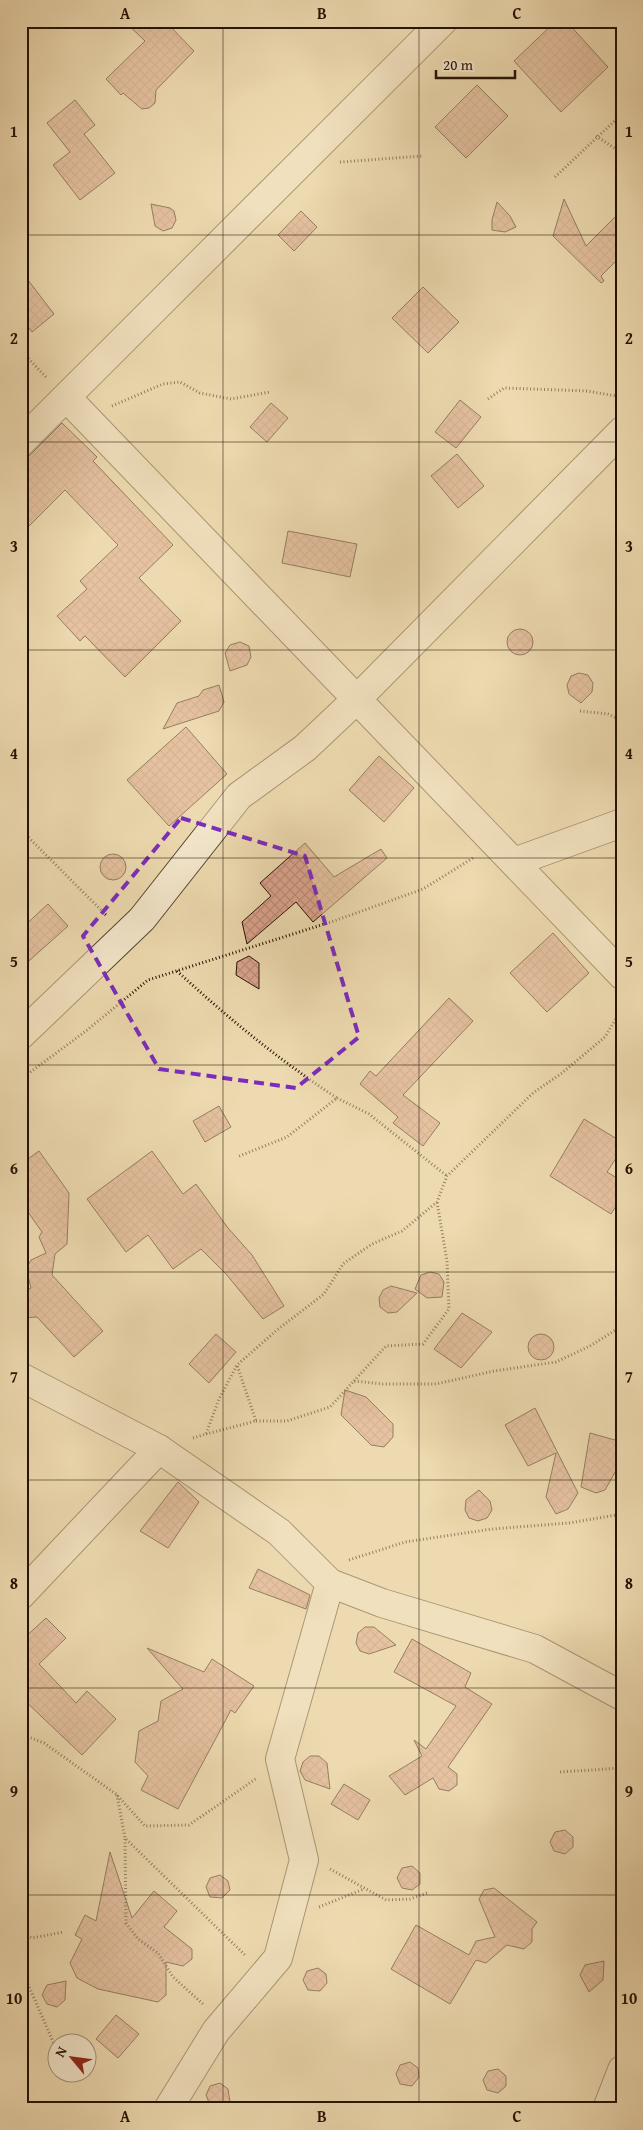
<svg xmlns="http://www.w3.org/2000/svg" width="643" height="2130" font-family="'Gentium Book Plus',serif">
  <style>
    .building { fill: url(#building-cross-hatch); stroke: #221204 }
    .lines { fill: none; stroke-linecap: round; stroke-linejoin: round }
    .minor-casing { stroke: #55442f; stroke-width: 30 }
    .path { stroke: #221204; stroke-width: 3; stroke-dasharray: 1 2.5; stroke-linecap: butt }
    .minor { stroke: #f4e7cc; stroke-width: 28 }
    .marked { fill: none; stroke: #7b2cbf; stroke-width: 4; stroke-dasharray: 10 6; stroke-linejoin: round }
    .grid { fill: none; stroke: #221204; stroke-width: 1; stroke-opacity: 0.55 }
    .neatline { fill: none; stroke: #221204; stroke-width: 2 }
    .grid-label { font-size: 16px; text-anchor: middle; font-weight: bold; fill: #221204 }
  </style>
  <defs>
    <pattern id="building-cross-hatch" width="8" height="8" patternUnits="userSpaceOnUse" patternTransform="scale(1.25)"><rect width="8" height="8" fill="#dca48e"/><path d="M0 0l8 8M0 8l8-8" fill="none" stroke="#bc8c79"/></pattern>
  </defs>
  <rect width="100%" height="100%" fill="#eedab0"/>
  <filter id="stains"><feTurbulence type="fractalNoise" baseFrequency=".004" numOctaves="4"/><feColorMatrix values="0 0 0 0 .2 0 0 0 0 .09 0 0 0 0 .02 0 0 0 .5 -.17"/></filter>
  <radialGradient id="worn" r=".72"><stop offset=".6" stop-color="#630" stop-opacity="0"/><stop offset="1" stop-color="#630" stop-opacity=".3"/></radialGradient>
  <g class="building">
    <path d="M124,21h41l29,30 -38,39 -1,13 -6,5 -7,1 -19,-16 -2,2 -15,-16 39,-38z"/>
    <path d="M556,21h10l42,46 -47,45 -47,-51z"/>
    <path d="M477,85l31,31 -42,42 -31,-31z"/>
    <path d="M75,100l20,25 -11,9 31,39 -35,27 -27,-35 17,-13 -23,-29z"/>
    <path d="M564,199l22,47 36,-36v45l-21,21 3,5 -3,2 -48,-47z"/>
    <path d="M497,202l13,14 6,11 -11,5 -13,-2v-10z"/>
    <path d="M151,204l19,4 4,3 2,9 -4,8 -9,3 -8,-5z"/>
    <path d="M301,211l16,16 -23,24 -16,-16z"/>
    <path d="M21,271l33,43 -22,18 -11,-14z"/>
    <path d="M423,287l36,35 -31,31 -36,-35z"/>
    <path d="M460,400l21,17 -25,31 -21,-16z"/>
    <path d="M271,403l17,15 -21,24 -17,-15z"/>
    <path d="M62,423l35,34 -4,4 80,84 -34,33 42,43 -56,56 -40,-41 -5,5 -23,-25 30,-27 -7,-8 38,-36 -53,-55 -44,44v-70z"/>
    <path d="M457,454l27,32 -26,22 -27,-32z"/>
    <path d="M288,531l69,13 -7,33 -68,-14z"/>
    <circle cx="520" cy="642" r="13"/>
    <path d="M240,642l9,4 2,11 -4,8 -17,6 -5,-18 5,-8z"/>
    <path d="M579,673l9,2 5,8 -1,9 -11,11 -12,-9 -2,-9 4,-9z"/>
    <path d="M219,685l5,17 -5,9 -56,18 14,-26 22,-7 4,-6z"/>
    <path d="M186,727l41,47 -58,52 -42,-46z"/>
    <path d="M379,756l35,32 -30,34 -35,-32z"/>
    <path d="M305,843l29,34 47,-28 6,9 -74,64 -17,-20 -49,42 -5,-22 29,-26 -11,-13z"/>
    <circle cx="113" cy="867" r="13"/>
    <path d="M48,904l20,22 -47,42v-39z"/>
    <path d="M553,933l36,40 -42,39 -37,-39z"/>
    <path d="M249,956l10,7v26l-23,-14 1,-13z"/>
    <path d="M449,998l24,23 -70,74 37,28 -17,23 -30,-23 5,-6 -38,-33 10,-13 6,5z"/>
    <path d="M219,1106l12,21 -26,15 -12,-21z"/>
    <path d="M584,1119l38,23v7l-15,23 15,9v16l-11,17 -61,-38z"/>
    <path d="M39,1151l30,42 -2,51 -12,10 -3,21 51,56 -29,26 -37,-40 -16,1v-26l10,-4 -5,-19 5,-9 15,-7 -7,-16 3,-5 -21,-30v-38z"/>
    <path d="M152,1151l31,43 13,-10 32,44 24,27 32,51 -21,13 -37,-45 -25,-25 -28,20 -25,-34 -22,17 -39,-53z"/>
    <path d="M430,1272l9,2 5,8 -2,15 -15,1 -12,-9 6,-14z"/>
    <path d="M391,1286l26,7 -20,19 -9,1 -8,-6 -1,-9 4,-8z"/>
    <path d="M462,1313l30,19 -31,36 -27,-19z"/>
    <circle cx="541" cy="1347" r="13"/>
    <path d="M216,1334l20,18 -27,31 -20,-19z"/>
    <path d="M345,1390l21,7 27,27v13l-9,10 -13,-2 -30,-30z"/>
    <path d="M535,1408l43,85 -10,16 -12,5 -10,-17 10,-44 -28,13 -23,-41z"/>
    <path d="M590,1433l32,9v18l-17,30 -9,3 -15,-6z"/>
    <path d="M178,1482l21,20 -31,46 -28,-17z"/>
    <path d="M479,1490l11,11 2,9 -5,8 -9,3 -9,-3 -4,-8 1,-10z"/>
    <path d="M258,1569l52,26 -4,14 -57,-21z"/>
    <path d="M46,1618l20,20 -27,26 37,39 11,-12 29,28 -34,36 -61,-58v-56z"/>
    <path d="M365,1627h9l22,18 -27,9 -9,-3 -4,-8 2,-10z"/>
    <path d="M412,1639l59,34 -6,14 27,17 -44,63 9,7v11l-8,6 -10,-2 -6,-11 -28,17 -16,-19 33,-20 -8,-16 12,9 30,-43 -62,-34z"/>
    <path d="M147,1648l57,24 8,-13 42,27 -19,27 -4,-3 -53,99 -37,-19 7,-14 -13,-14 4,-31 19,-10 3,-20 22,-12z"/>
    <path d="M310,1756h9l8,7 3,26 -25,-9 -5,-9 3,-9z"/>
    <path d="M344,1784l26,16 -12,20 -27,-16z"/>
    <path d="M565,1830l8,7v10l-8,7 -11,-3 -4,-9 5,-10z"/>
    <path d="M110,1852l22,66 22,-27 23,20 -13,16 28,22v10l-9,7 -17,-4v33l-8,7 -60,-13 -21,-11 -7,-15 12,-24 -7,-4 10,-20 11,6z"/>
    <path d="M412,1866l8,7v11l-8,6 -10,-2 -5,-10 5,-10z"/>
    <path d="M220,1875l8,6 2,9 -8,8 -12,-1 -4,-10 4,-9z"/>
    <path d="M494,1888l43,34 -5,7v13l-8,7 -17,-4 -21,18 -10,-3 -26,44 -59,-35 25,-44 53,30 7,-14 19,-4 -16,-38 5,-9z"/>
    <path d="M604,1961l-1,19 -14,12 -9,-17 5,-10z"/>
    <path d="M318,1968l8,6 1,9 -7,8 -12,-1 -5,-10 4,-9z"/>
    <path d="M66,1981l-1,19 -8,7 -10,-3 -5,-9 5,-10z"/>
    <path d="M116,2015l23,19 -21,24 -22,-19z"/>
    <path d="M410,2062l8,6 1,9 -7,9 -12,-2 -4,-10 4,-9z"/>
    <path d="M498,2069l8,7v10l-8,7 -11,-3 -4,-10 5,-9z"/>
    <path d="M220,2083l8,6 3,19 -21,-3 -4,-10 4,-9z"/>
  </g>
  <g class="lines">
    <defs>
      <g id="minor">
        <path d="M67,398l555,577"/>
        <path d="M21,442l422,-421"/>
        <path d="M514,862l108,-39"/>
        <path d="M21,1035l121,-116 97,-123 66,-48 52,-49 265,-268"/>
        <path d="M21,1377l138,72 120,83 51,51 52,20 153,46 87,47"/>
        <path d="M21,1595l138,-146"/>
        <path d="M168,2109l48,-78 62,-73 26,-98 -24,-101 50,-176"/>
        <path d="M607,2109l15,-39"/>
      </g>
    </defs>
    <use href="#minor" class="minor-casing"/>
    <g class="path">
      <path d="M21,102l4,2"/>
      <path d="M596,136l26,17"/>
      <path d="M340,162l82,-6"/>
      <path d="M555,177l67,-63"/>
      <path d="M21,351l26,27"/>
      <path d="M488,399l16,-11 83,3 35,6"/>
      <path d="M112,406l51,-22 17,-2 20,11 31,6 39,-7"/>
      <path d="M580,711l28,3 14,7"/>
      <path d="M21,830l86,86"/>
      <path d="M177,971c51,47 102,89 160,127l-50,39 -50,20"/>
      <path d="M21,1076h4l61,-45 62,-51 186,-59 89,-32 50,-31"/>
      <path d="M337,1098l32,16 78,62"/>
      <path d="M354,1381l32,-35 37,-2 26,-35 -2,-48 -10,-59"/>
      <path d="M256,1421h31l43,-14 24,-26 29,3h53l58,-13 62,-9 34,-16 32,-20"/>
      <path d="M206,1434l50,-13 -19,-56"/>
      <path d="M193,1438l13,-4 13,-35 18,-34 40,-35 47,-36 19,-30 29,-20 30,-13 35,-29 10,-26 86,-83 29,-20 43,-36 17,-29"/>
      <path d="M349,1560l56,-18 87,-13 77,-6 53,-9"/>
      <path d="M21,1734l23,9 72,51 29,32 44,-1 68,-47"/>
      <path d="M560,1772l62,-4"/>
      <path d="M117,1795l8,43 121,118"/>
      <path d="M125,1839l1,84 12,16 20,14 15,24 31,28"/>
      <path d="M330,1869l56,31 24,-1 17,-6"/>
      <path d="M319,1907l45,-18"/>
      <path d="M21,1932l11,6 32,-6"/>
      <path d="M21,1968l33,76"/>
    </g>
    <use href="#minor" class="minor"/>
  </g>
  <path d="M0 0H643V2130H0ZM181,818l124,38 54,181 -63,51 -137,-19 -76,-133z" fill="#eedab0" fill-opacity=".55" fill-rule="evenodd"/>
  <path class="marked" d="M181,818l124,38 54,181 -63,51 -137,-19 -76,-133z"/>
  <path class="grid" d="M223,21v2088M419,21v2088M21,235h601M21,442h601M21,650h601M21,858h601M21,1065h601M21,1272h601M21,1480h601M21,1688h601M21,1895h601"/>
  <rect width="643" height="2130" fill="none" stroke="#eedab0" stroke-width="55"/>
  <g transform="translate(72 2058) rotate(299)"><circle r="24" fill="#f4e7cc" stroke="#a0927c"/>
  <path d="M0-4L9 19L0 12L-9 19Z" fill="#8f2418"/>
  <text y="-8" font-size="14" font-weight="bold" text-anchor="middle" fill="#221204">N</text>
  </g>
  <path d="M436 70v8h79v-8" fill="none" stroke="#221204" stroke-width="2.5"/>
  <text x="443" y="70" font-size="15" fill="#221204" stroke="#f4e7cc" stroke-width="4" paint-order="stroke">20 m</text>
  <rect x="28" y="28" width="588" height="2074" class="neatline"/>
  <g class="grid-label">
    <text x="125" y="19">A</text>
    <text x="322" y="19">B</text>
    <text x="517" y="19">C</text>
    <text x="14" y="137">1</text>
    <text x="629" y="137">1</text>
    <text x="14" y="344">2</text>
    <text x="629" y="344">2</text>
    <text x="14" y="552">3</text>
    <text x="629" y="552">3</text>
    <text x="14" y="759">4</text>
    <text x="629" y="759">4</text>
    <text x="14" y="967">5</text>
    <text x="629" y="967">5</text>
    <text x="14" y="1174">6</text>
    <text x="629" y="1174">6</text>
    <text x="14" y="1382">7</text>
    <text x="629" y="1382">7</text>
    <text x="14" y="1589">8</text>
    <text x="629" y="1589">8</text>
    <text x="14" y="1797">9</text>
    <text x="629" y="1797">9</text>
    <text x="14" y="2004">10</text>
    <text x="629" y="2004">10</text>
    <text x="125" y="2122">A</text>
    <text x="322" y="2122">B</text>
    <text x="517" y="2122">C</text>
  </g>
  <rect width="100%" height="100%" filter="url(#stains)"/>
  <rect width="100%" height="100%" fill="url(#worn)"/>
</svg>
